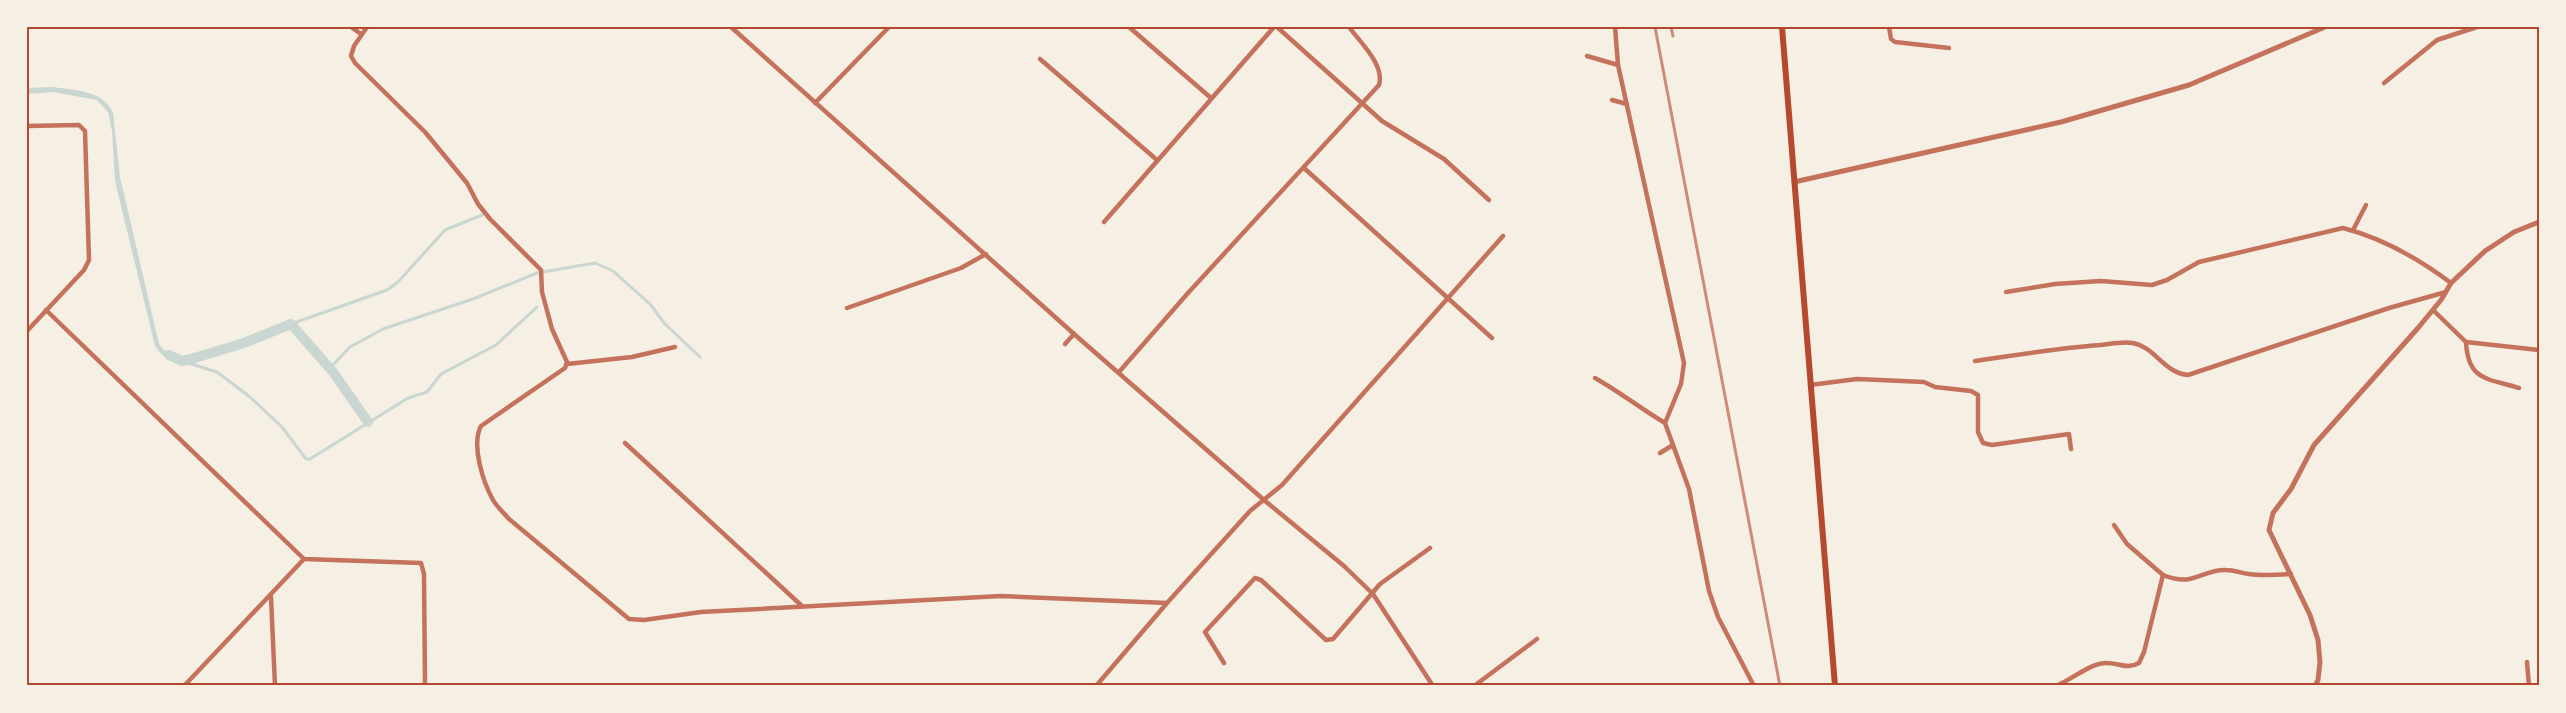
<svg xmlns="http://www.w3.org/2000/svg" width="2566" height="713" font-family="Barlow,sans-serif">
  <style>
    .water { fill: #c9d6d2 }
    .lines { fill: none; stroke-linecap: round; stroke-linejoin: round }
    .stream { stroke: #c9d6d2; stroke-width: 3 }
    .canal { stroke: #c9d6d2; stroke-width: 10 }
    .minor { stroke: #c5725c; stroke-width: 4.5 }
    .tertiary { stroke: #c5725c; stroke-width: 5 }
    .secondary { stroke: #b5482f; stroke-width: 6 }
    .rail { stroke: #cf8b77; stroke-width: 3 }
    .neatline { fill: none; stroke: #b5482f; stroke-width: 2 }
  </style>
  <rect width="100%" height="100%" fill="#f6efe4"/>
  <path class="water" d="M52,87c22,3 50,3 61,25l7,65 39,167 4,5 18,10v4l-19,-8 -7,-9 -40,-165 -3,-50 -4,-19 -11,-12 -44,-8 -26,2v-6z"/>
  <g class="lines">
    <g class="stream">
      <path d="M291,324l96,-34 11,-8 47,-52 37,-15"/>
      <path d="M182,361l35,11 33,25 32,30 24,32h4l98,-61 19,-6 14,-18 55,-29 41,-38"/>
      <path d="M329,369l21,-22 33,-18 90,-30 64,-26 58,-10 18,8 38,34 13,18 36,34"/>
    </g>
    <path class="canal" d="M169,355l13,6 9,-2 53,-16 47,-19 42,48 35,50"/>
    <g class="minor">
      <path d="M351,27l10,7"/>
      <path d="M367,27l-13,19 -3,10 4,7 70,69 42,51 11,21 12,15 51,51 1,22 10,37 15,33 -2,6 -84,58c-10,19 2,56 12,74 4,7 11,13 16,19l120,100 15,1 57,-8 300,-16 166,7"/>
      <path d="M731,27l343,307 190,166 80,66 29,28 60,92"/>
      <path d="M1129,27l82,71"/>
      <path d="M1277,27l105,94 62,38 45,41"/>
      <path d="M1615,27l3,38 66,298 -3,21 -16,39 24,66 20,102 9,26 36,69"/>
      <path d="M1889,27l2,12 4,3 54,6"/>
      <path d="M1587,56l31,9"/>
      <path d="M1040,59l117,101"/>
      <path d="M2384,83l53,-43 40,-13"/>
      <path d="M1612,100l15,4"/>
      <path d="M815,103l74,-76"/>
      <path d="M27,126l52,-1 6,6 4,129 -5,10 -57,61"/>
      <path d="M1304,168l188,170"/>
      <path d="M1104,222l170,-195"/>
      <path d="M2353,230l13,-25"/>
      <path d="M2006,292l49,-8 46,-3 51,4 15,-5 32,-18 144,-34c39,10 76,31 108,55"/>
      <path d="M847,308l114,-40 25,-14"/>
      <path d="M46,310l258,249 117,4 3,11 1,112"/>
      <path d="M2433,310l33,32 73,8"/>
      <path d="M2466,342c2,39 21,36 53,46"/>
      <path d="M1065,344l9,-10"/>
      <path d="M1975,361c42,-6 83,-13 125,-16 10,-1 23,-4 33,-2 22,4 31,30 55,32l201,-67 57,-16"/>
      <path d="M567,364l65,-7 43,-10"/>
      <path d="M1119,372l69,-79 191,-208c6,-20 -19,-43 -30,-58"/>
      <path d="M1595,378c25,14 46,31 70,45"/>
      <path d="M1810,385l47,-6 67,3 11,5 36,4 7,4v37l5,11 9,2 77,-11 2,15"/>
      <path d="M625,443l177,163"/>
      <path d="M1660,453l13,-8"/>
      <path d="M2114,525l13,19 36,31c32,13 38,-6 63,-5 8,0 15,3 23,4 14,2 27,1 42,0"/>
      <path d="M271,597l4,89"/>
      <path d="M2527,662l2,24"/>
      <path d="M1224,663l-19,-31 50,-54 6,2 65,60 7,-1 47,-55 50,-36"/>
      <path d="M184,686l120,-127"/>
      <path d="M1096,686l71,-83 83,-92 32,-26 221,-249"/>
      <path d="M1474,686l63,-47"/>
      <path d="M2056,686c15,-6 33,-22 49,-23 12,-1 22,7 34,0l5,-11 19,-77"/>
    </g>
    <g class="tertiary">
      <path d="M1794,182l267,-60 128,-37 136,-58"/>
      <path d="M2315,686l3,-6 2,-18 -2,-22 -8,-25 -41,-85 4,-17 18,-24 23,-44 104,-117 23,-28 10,-17 34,-32 29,-19 25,-10"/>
    </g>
    <path class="secondary" d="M1782,27l53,659"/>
    <g class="rail">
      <path d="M1655,27l125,659"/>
      <path d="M1671,27l2,9"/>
    </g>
  </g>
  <rect width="2566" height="713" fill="none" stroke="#f6efe4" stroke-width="57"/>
  <rect x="28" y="28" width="2510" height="656" class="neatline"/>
</svg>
